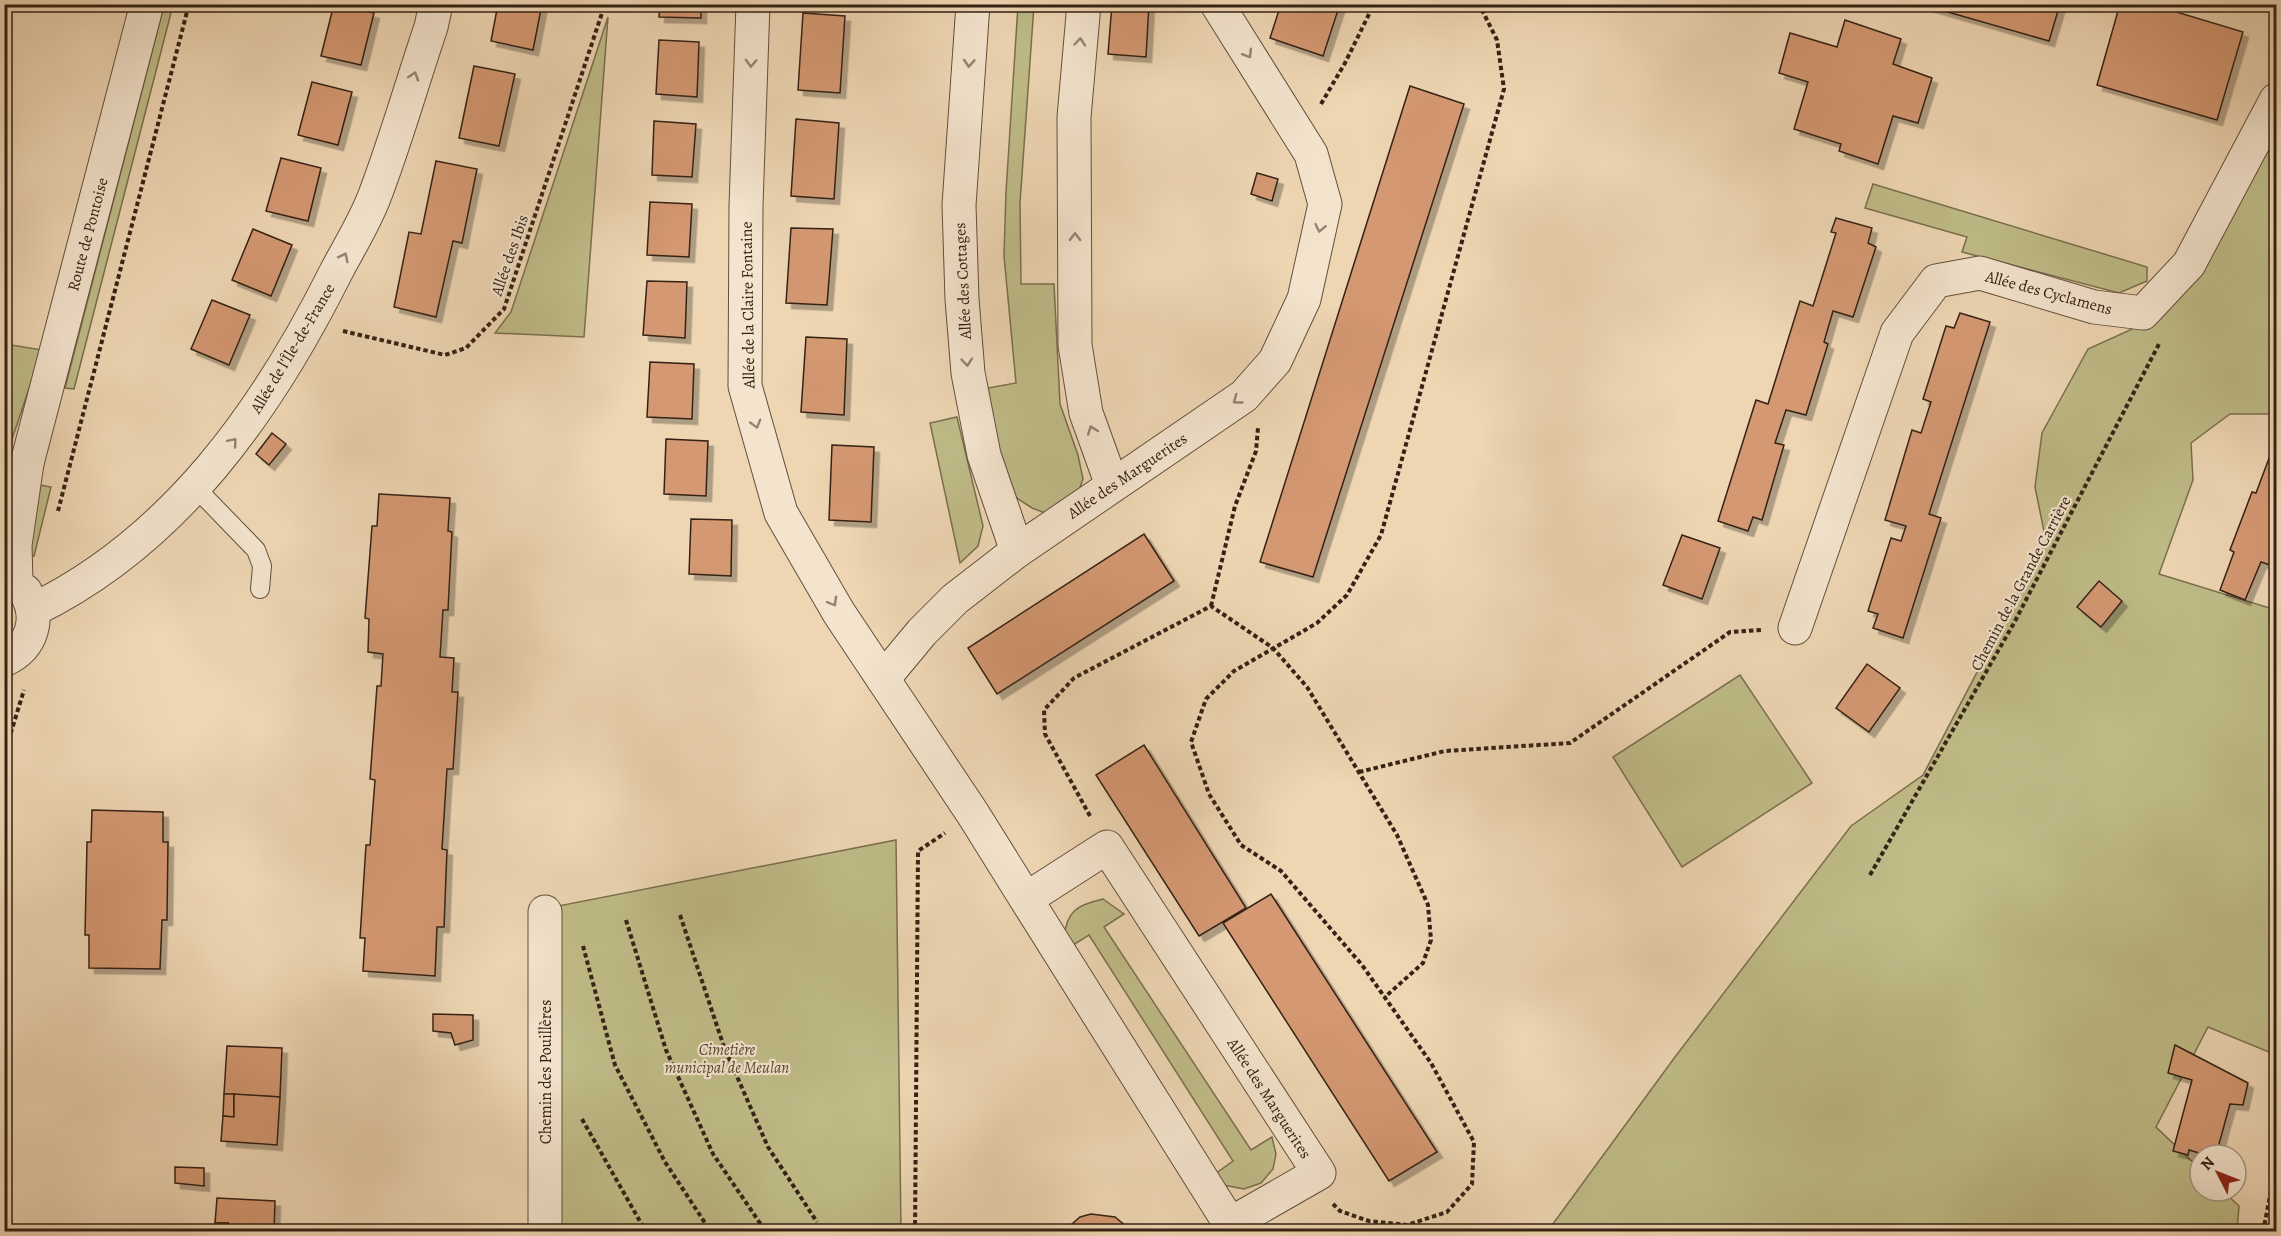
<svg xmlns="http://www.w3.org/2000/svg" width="2281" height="1236" font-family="Alegreya,serif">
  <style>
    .green { fill: #bfbc88; stroke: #7a6f4e; stroke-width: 1.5 }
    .building { fill: #d49872; stroke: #342215; stroke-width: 1.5; filter: url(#shadow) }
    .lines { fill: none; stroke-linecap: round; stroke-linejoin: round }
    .service-casing { stroke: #624f3c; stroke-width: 20 }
    .minor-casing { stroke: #624f3c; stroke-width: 35 }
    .path { stroke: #342215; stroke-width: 4; stroke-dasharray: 4.5 3; stroke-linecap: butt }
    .service { stroke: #f4e4ce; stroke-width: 18 }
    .minor { stroke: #f4e4ce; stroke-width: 33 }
    .oneway { stroke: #948372 }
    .labels { text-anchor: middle; stroke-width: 4.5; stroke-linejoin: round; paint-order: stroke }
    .street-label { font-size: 16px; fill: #342215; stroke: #f4e4ce }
    .park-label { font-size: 16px; font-style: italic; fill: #574832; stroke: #f4e4ce }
  </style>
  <defs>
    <filter id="shadow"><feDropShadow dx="5.5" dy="5.5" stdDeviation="0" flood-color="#0004"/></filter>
  </defs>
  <rect width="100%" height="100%" fill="#eed6b3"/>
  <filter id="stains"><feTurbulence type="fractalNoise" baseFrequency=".00333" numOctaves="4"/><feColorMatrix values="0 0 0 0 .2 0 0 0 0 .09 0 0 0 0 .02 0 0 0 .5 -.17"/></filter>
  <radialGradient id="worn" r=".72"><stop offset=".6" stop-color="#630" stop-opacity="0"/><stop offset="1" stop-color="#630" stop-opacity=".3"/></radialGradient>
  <g class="green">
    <path d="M164,5h9l-99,384 -9,-1z"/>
    <path d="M1018,5h16l-14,198 1,81h33l6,120 18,51 5,24 -6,17 -32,17 -13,-5 -14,-9 -13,-14 -17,-97 28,-5 -12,-127 2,-64z"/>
    <path d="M608,17l-24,320 -89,-4 16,-21z"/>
    <path d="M2276,127v287h-46l-39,29 2,37 -34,94 117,36v445l-68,-28 -52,100 44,42v22h23l16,15 -2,25 -690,1 128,-175 176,-231 72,-51 123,-234 -11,-54 7,-54 46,-84 51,-23z"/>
    <path d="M1873,184l274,83v14l-28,12 -157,-41 5,-15 -102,-29z"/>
    <path d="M5,344l37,6 -37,110z"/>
    <path d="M957,417l26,109 -5,20 -18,17 -30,-140z"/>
    <path d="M40,485l11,2 -17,69 -5,-1z"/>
    <path d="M1740,675l72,108 -130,84 -69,-110z"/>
    <path d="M896,840l5,391h-346l-2,-324z"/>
    <path d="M1103,899l21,15 -20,13 147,223 21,-13 4,17 -3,15 -12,14 -17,6 -21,-4 -8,-11 18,-13 -144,-226 -19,12 -6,-8c2,-28 13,-34 39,-40z"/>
  </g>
  <g class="building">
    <path d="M334,4l40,9 -13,52 -40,-9z"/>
    <path d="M498,4h44l-9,46 -42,-9z"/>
    <path d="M660,4h41v14l-42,-1z"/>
    <path d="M1112,4h37l-3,53 -38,-3z"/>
    <path d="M1281,4h59l-17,52 -53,-18z"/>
    <path d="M1920,4h140l-11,37z"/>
    <path d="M2120,4h30l93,28 -26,88 -120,-35z"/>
    <path d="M803,13l42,3 -5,77 -42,-3z"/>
    <path d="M1845,20l56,19 -8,25 39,14 -14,45 -25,-7 -15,48 -39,-13 2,-7 -47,-15 14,-47 -29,-9 11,-40 47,14z"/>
    <path d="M659,40l40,2 -2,55 -41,-3z"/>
    <path d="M474,66l41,8 -16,72 -40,-8z"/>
    <path d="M312,82l40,10 -14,53 -40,-10z"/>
    <path d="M1410,86l54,18 -151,473 -53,-15z"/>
    <path d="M796,119l43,4 -5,76 -43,-3z"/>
    <path d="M654,121l42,3 -4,53 -40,-2z"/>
    <path d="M281,158l40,10 -13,53 -42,-10z"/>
    <path d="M436,161l41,8 -15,74 -9,-2 -17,76 -42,-10 15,-75 12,2z"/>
    <path d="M1257,173l21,6 -6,22 -21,-7z"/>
    <path d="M650,202l42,2 -3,53 -42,-2z"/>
    <path d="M1836,218l36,10 -4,15 8,4 -23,70 -20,-6 -9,31 4,2 -22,71 -20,-5 -11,33 9,2 -22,75 -9,-3 -5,14 -30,-10 38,-121 12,4 32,-103 13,5 23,-73 -5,-1z"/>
    <path d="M791,228l42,1 -6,76 -41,-2z"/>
    <path d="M253,229l39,16 -21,51 -39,-16z"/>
    <path d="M647,281l40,1 -2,56 -42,-3z"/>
    <path d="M212,300l38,15 -21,50 -38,-16z"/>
    <path d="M1960,313l30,9 -61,192 12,4 -38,120 -30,-10 5,-14 -10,-3 23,-73 10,3 5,-15 -21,-6 27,-90 9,3 10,-31 -8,-3 23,-73 8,2z"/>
    <path d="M806,337l41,2 -3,76 -43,-3z"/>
    <path d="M650,362l44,2 -2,55 -45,-2z"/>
    <path d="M272,433l14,11 -17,21 -13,-11z"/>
    <path d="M666,439l42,2 -2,55 -42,-2z"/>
    <path d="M832,445l42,2 -3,75 -42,-2z"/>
    <path d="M2274,445l2,1v121l-15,-5 -16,38 -25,-10 14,-38 -4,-2 22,-58 4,1z"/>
    <path d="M379,494l71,4 -2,33 4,1 -4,78h-5l-3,47 14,1 -2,34h6l-5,77h-6l-5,80 5,1 -3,77h-7l-2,49 -72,-5 2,-33h-5l6,-93h4l5,-65 -5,-1 7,-93h4l2,-32 -15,-2 1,-33 -4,-1 7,-92h5z"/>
    <path d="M691,519l41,1 -1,56 -42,-2z"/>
    <path d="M1144,534l30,47 -177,113 -29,-46z"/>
    <path d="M1682,535l38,13 -18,51 -39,-14z"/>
    <path d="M2099,581l23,20 -21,26 -24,-20z"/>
    <path d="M1867,664l33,24 -31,44 -33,-24z"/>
    <path d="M1144,745l102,163 -47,28 -103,-161z"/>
    <path d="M92,810l71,2v30h5l-1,78h-5l-2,49 -71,-1v-33h-4l2,-93h4z"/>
    <path d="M1271,894l166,258 -48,29 -166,-258z"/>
    <path d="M433,1014l40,1v25l-18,5 -4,-12 -18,-2z"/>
    <path d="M2175,1045l73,38 -5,22 -13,-1 -14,51h-10l-17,-5 -1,5 -15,-4 19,-71 -24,-7z"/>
    <path d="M227,1046l55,2 -2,49 -56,-3z"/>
    <path d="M224,1094h10v23l-11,-1z"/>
    <path d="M234,1094l46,3 -3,48 -56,-4 2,-25 11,1z"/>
    <path d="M175,1167l29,1v18l-29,-3z"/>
    <path d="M217,1198l58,3 -1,31h-47l1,-9h-13z"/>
    <path d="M1091,1214l24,3 18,15h-70l17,-15z"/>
    <path d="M215,1223h13l-1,9h-12z"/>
  </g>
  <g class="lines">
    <defs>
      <path id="service" d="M195,487l61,63 6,16 -2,23"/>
      <g id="minor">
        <path d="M753,4l-7,202 -1,180 36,127 58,100 134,201 53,85 81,-52 212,326 -89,51 -204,-325"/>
        <path d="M973,4l-14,201 3,94 6,74 16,82 33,96"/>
        <path d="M1084,4l-10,113 1,228 11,68 26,72"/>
        <path d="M27,463l120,-459"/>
        <path d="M4,514l23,-51 -12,82 1,37"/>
        <path d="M33,610c142,-69 234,-200 303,-338 13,-25 29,-50 39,-77 21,-55 37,-112 56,-168l5,-23"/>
        <path d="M1795,628l102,-295 39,-52 44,-8 114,34 49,6 46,-49 87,-164"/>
        <path d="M4,660c29,-13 37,-43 21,-69"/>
        <path d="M883,679l39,-47 33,-33 62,-48 227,-155 31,-35 29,-62 21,-95 -14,-50 -94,-150"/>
        <path d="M545,912v320"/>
      </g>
    </defs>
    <use href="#service" class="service-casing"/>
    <use href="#minor" class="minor-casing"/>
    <g class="path">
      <path d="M1321,104l24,-41 29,-59"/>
      <path d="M343,331l102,24 21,-7 38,-39 101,-305"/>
      <path d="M58,511l131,-507"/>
      <path d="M1211,606l24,-100 21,-55 2,-23"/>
      <path d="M4,755l20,-65"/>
      <path d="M1359,772l86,-21 125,-8 160,-111 31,-2"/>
      <path d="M1090,816l-45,-82 -1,-24 30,-32 137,-72 62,42 34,39 90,148 31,70 3,35 -8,23 -38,34"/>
      <path d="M1870,875l144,-252 145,-279"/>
      <path d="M680,915l44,132 44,100 49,75"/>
      <path d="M626,920l40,130 47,104 53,78"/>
      <path d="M583,946l32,119 50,97 46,70"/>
      <path d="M582,1119l64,113"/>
      <path d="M1333,1204l7,7 29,10 38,4 40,-13 25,-28 2,-42 -43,-79 -69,-98 -81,-94 -40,-26 -32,-51 -18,-52 15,-43 28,-28 83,-48 30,-28 34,-60 123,-446 -7,-49 -18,-36"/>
      <path d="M915,1232l3,-381 27,-18"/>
      <path d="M2263,1232l13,-67"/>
    </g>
    <use href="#service" class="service"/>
    <use href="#minor" class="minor"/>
  </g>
  <defs><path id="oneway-chevron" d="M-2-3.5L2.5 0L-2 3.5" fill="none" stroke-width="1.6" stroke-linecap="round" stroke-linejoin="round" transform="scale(1.5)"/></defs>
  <g class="oneway">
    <use href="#oneway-chevron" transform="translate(1080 42) rotate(-85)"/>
    <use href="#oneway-chevron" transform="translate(1248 54) rotate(58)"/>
    <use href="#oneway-chevron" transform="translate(751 63) rotate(92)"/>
    <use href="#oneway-chevron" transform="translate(969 63) rotate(94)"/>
    <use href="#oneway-chevron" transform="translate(414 76) rotate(-72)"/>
    <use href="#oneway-chevron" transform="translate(1320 228) rotate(102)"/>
    <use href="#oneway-chevron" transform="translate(1075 237) rotate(-90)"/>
    <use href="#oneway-chevron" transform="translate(344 257) rotate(-63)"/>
    <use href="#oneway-chevron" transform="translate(967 362) rotate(85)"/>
    <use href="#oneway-chevron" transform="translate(1237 400) rotate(144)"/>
    <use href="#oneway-chevron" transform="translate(756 424) rotate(74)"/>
    <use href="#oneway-chevron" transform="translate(1092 430) rotate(-110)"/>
    <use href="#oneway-chevron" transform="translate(233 442) rotate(-50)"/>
    <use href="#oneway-chevron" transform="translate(833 602) rotate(60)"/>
  </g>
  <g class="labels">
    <g class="street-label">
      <text transform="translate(87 234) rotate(-75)" y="6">Route de Pontoise</text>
      <text transform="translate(509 255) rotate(-71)" y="6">Allée des Ibis</text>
      <text transform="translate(962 281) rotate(-93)" y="6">Allée des Cottages</text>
      <text transform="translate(2049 292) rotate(15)" y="6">Allée des Cyclamens</text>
      <text transform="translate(747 305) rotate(-91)" y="6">Allée de la Claire Fontaine</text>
      <text transform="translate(292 348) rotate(-59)" y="6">Allée de l'Île-de-France</text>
      <text transform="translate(1127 475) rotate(-34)" y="6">Allée des Marguerites</text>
      <text transform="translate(2020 583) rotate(-62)" y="6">Chemin de la Grande Carrière</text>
      <text transform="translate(545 1072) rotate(-90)" y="6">Chemin des Pouillères</text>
      <text transform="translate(1270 1098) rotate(57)" y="6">Allée des Marguerites</text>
    </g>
    <g class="park-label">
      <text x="727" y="1055">Cimetière<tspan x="727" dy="18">municipal de Meulan</tspan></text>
    </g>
  </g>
  <rect width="2281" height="1236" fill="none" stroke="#eed6b3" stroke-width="24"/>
  <rect x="6" y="6" width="2269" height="1224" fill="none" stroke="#342215" stroke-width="3"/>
  <rect x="12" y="12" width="2257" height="1212" fill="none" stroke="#342215" stroke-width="1.5"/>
  <g transform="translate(2218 1173) rotate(312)"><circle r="28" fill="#f4e4ce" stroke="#a79684" stroke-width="1.5"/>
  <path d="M0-4.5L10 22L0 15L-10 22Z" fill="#8f2418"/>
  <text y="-9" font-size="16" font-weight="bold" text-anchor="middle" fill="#342215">N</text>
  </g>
  <rect width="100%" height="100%" filter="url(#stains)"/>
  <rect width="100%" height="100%" fill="url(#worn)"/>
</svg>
